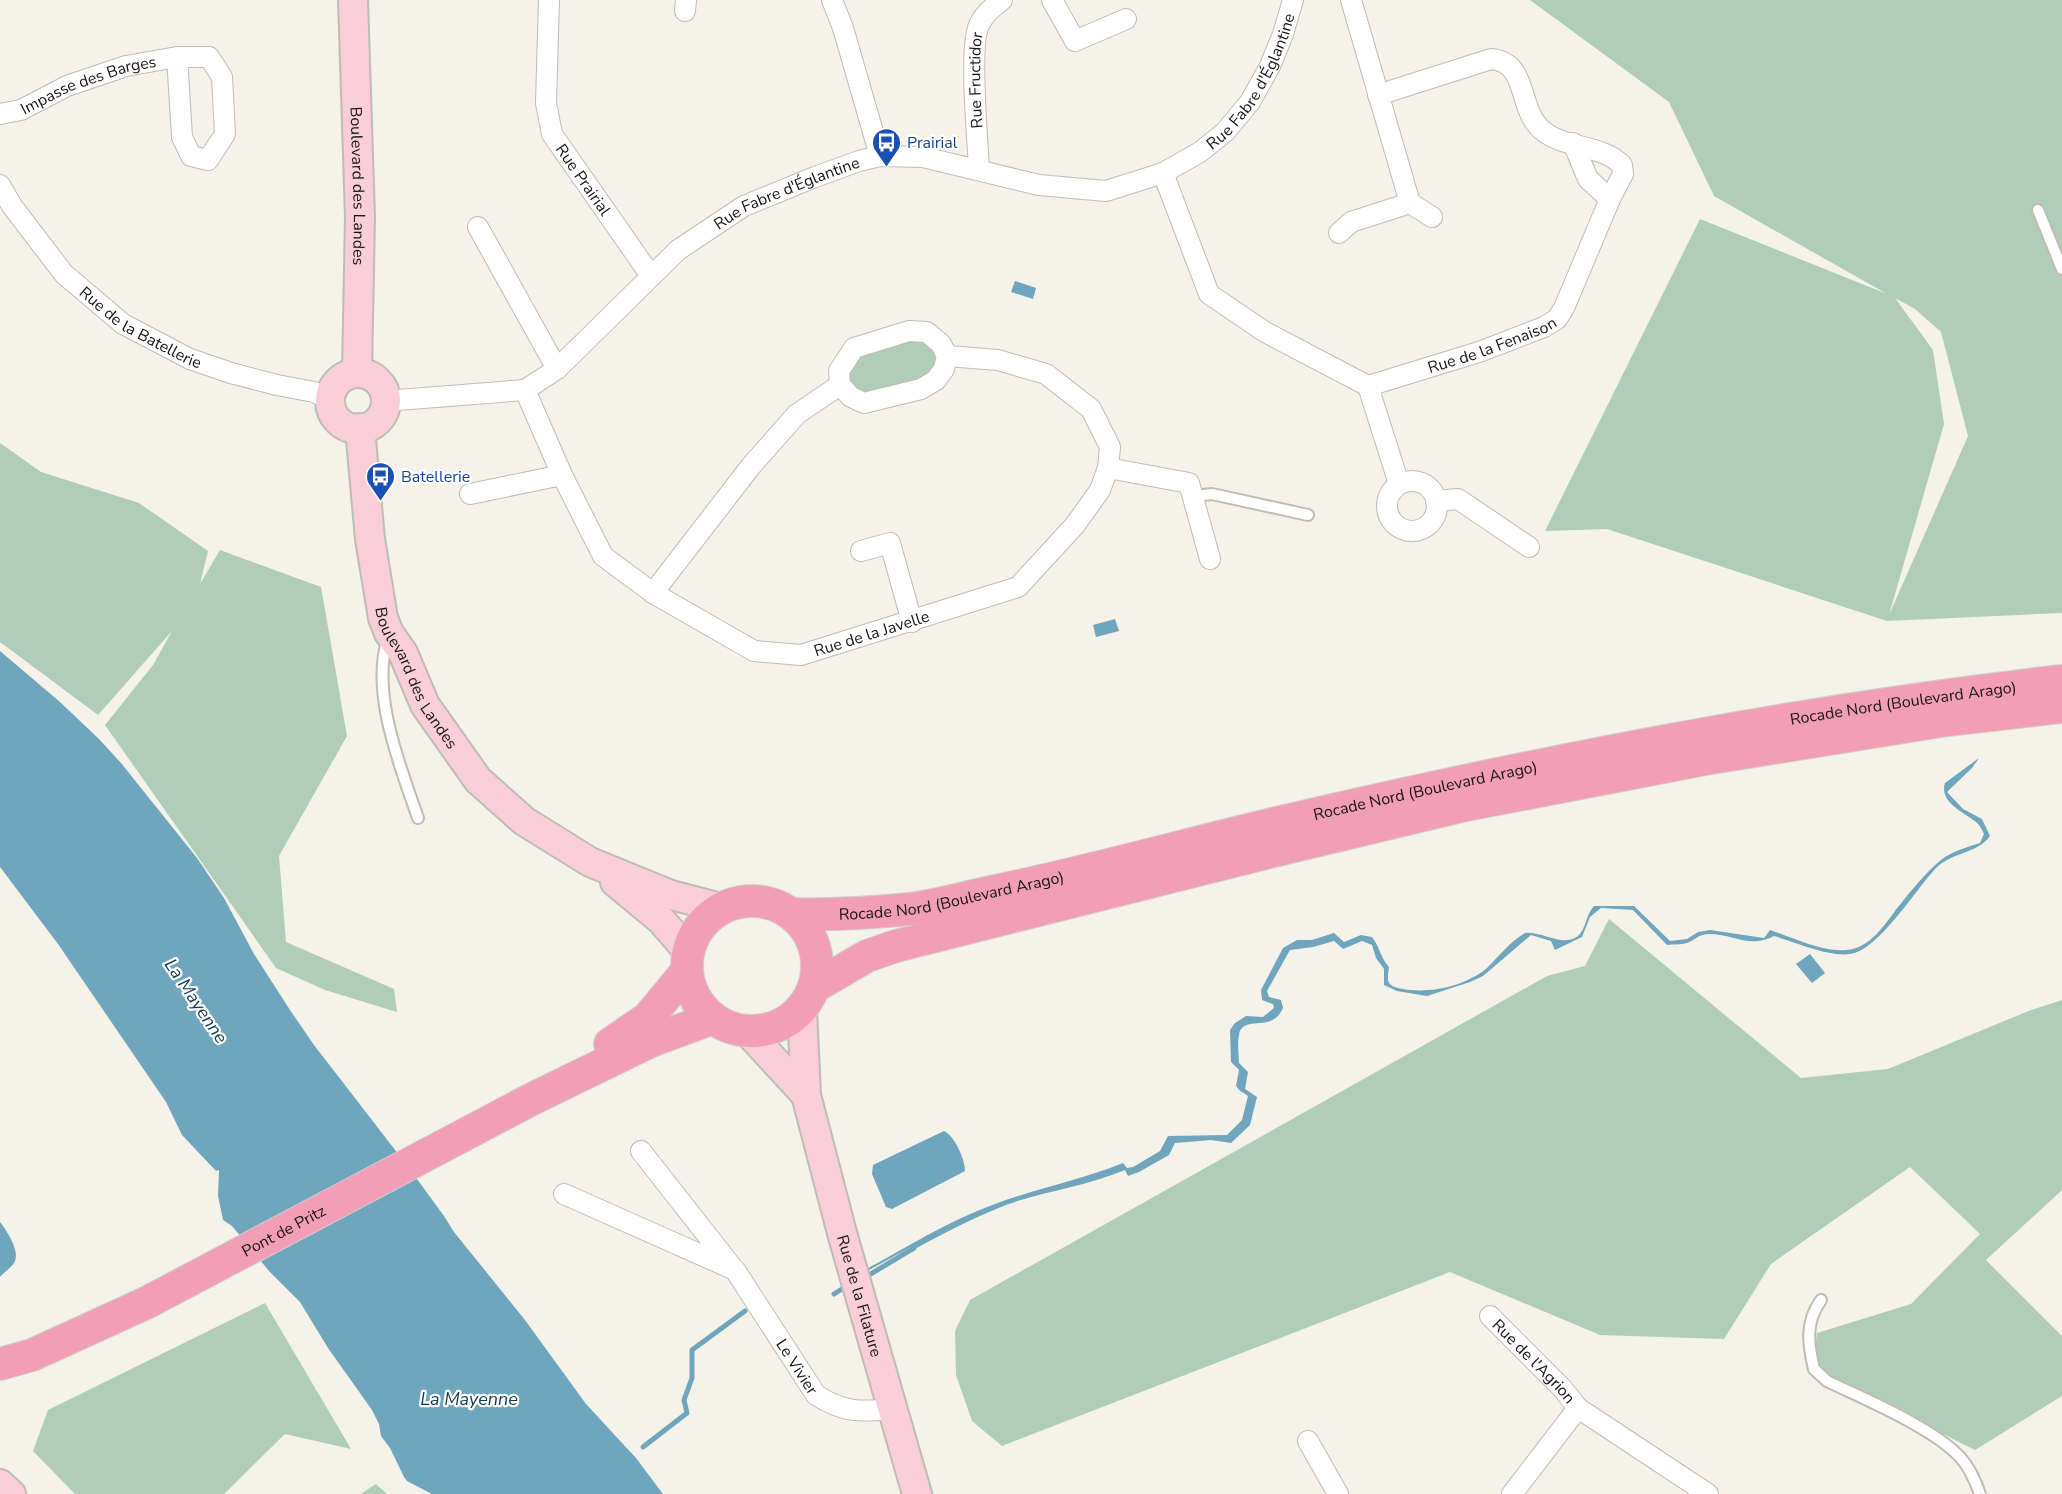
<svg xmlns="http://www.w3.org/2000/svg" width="2062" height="1494" font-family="'Nunito Sans',sans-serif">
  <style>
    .green { fill: #b0cdb8; fill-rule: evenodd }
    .water { fill: #70a5be }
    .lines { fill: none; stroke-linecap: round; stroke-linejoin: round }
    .stream { stroke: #70a5be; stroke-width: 5 }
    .lane-casing { stroke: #bfbcb4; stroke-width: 14 }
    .street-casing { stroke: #bfbcb4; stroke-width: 22 }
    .secondary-casing { stroke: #bfbcb4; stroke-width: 32 }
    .primary-casing { stroke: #d0d0d0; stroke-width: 34 }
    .lane { stroke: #fff; stroke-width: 10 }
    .street { stroke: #fff; stroke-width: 20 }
    .secondary { stroke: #f9ceda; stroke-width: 28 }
    .primary { stroke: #f29eb6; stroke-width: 32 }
    .labels { text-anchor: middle; stroke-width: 4.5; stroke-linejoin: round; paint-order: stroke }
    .street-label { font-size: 16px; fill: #161512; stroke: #fff }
    .transit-label { font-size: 16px; fill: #164399; stroke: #fff; text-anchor: start }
    .water-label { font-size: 18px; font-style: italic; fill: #0d3c4e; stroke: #fff }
  </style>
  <rect width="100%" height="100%" fill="#f5f2e9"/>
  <g class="green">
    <path d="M1530,0h532v613l-175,8 -280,-92 -62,2 155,-312 187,75 -173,-98 -45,-94zM1895,298l20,11 26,23 27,104 -79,179 55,-191 -11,-74z"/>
    <path d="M914,338l17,5 7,12 -4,14 -11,12 -57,16 -20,-16 9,-29z"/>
    <path d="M0,443l41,29 98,31 69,48 -8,33 20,-34 101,37 26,149 -68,120 7,86 108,47 3,23 -72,-22 -49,-22 -171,-243 48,-60 19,-34 -74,84 -98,-73z"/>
    <path d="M1609,919l192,159 87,-9 143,-59 31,-10v190l-76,70 76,76v60l-87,54 -134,-67 -14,-9 -13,-16 3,-25 94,-29 69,-70 -70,-67 -139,97 -47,75 -124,-4 -150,-63 -448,174 -30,-25 -16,-46 -1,-44 15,-31 577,-324 38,-10z"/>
    <path d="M265,1303l86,146 -66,-15 -61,60h-149l-42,-43 15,-41z"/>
    <path d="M376,1484l11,10h-25v-1z"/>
  </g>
  <g class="water">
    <path d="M1015,281l21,7 -3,11 -22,-7z"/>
    <path d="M1115,619l4,12 -23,6 -3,-12z"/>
    <path d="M0,651l60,51 39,37 22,24 76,95 27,40 30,56 36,56 24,35 95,123 35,48 10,16 71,88 61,84 50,54 27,36h-231l-25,-13 -3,-4 -14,-29 -9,-12 -2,-12 -7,-14 -44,-62 -28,-46 -31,-31 -37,-45 -9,-6 -5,-24 1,-26 -3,1 -34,-36 -16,-33 -108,-158 -58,-77z"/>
    <path d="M1979,758l-7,10 -25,24 16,17 19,10 8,17c-13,18 -38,16 -54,32 -20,21 -58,83 -86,86 -22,3 -55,-12 -76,-18 -24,13 -40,-2 -65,-2 -10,0 -14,6 -22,9 -6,2 -14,1 -20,2l-34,-35 -32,-2 -11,9 -8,20 -27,13 -4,-9 -20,-6 -48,41 -13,6 -43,14 -30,-5 -13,-6v-16l-8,-11 -4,-13 -10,-4 -19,8 -9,-8 -21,6 -23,3 -23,41 2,6 12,3 2,8c-2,4 -5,9 -9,11 -11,8 -33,-1 -35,16 -2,9 0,19 0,28l9,9 -3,17 12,8 -7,28 -19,18 -20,-3 -36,3 -6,12 -30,17 -11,4 -3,-6c-38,16 -80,21 -119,35 -33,13 -64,29 -95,46v-4l-51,28 -1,-2c45,-24 89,-52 136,-69 42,-16 87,-24 128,-41l4,5 6,-1 27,-16 8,-15 59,-1 15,-15 6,-24 -9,-6 -3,-4 3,-16 -8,-8 -1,-32 5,-7 11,-7 17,1 11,-9 -1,-4 -11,-4 -1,-10 22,-42 14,-8h15l22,-7 10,9 17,-7 11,2c8,10 7,18 17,30 -2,15 -3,19 14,22 26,5 63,-3 84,-21 12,-12 23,-26 38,-35 17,-2 38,15 53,3 8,-7 8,-22 16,-30h40l36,35 17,-2 11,-7 12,-2 54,8 6,-8c24,8 51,22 76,20 24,-1 40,-27 52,-43 13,-16 28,-35 44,-48 11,-8 26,-12 38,-16l4,-9c-2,-4 -4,-9 -8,-12 -13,-10 -37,-20 -31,-39z"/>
    <path d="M1810,954l15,19 -13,10 -16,-19z"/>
    <path d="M944,1131c10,4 21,28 21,40l-73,38 -6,-2 -14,-33 1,-9z"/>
    <path d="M0,1222c7,9 21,30 14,41 -3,5 -10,9 -14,14z"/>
  </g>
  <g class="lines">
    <g class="stream">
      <path d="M864,1278l50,-30"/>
      <path d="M834,1294l11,-7"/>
      <path d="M643,1447l44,-34 -3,-13 8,-22v-28l53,-39"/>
    </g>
    <defs>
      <g id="lane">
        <path d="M2038,210l24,59"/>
        <path d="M1193,496l19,-2 96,21"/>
        <path d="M388,638c-18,54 12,128 30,180"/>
        <path d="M1821,1300c-16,22 -13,44 -7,69l13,12c39,19 105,46 133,76 10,11 15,23 20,37"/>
      </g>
      <g id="street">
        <path id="s1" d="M549,0l-3,103 6,31 99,142"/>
        <path d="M832,0l11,28 37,128"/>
        <path d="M1052,0l23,41 51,-22"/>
        <path d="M685,11l1,-11"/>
        <path id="s2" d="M0,114l21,-4 46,-24 59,-20 51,-9h32l13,20 3,57 -17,26 -17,-4 -9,-19 -5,-80"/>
        <path d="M1573,143l15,36 22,20"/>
        <path id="s3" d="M979,170c-1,-28 -11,-128 1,-147 5,-10 14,-17 22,-23"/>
        <path id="s4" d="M1163,173l46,121 56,38 103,54 111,-34 65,-25 13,-8 7,-11 46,-109 13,-25 -1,-9c-21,-21 -58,-16 -80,-35 -25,-21 -13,-68 -51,-71l-113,36"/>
        <path id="s5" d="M0,185l12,21 52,68 59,50 67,35 41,14 46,12 37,7 16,7"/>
        <path d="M1410,203l22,14"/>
        <path d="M478,227l79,142"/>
        <path d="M1339,233l12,-11 59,-19 -59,-203"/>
        <path d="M909,331l18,1 14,12 6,12 -3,13 -8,11 -15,9 -57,14 -13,-6 -11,-12 -1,-14 15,-23z"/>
        <path d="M1368,386l31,98"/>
        <path id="s6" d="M525,390l37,85 41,81 50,37 101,58 47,4 217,-68 57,-62 25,-35 8,-22 2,-21 -19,-38 -45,-35 -48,-14 -51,-4"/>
        <path id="s7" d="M385,401l140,-11 32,-21 121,-119 66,-44 71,-29 44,-16 21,-5 43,1 116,28 67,6 57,-18 37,-21 25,-20 25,-30 20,-36 13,-32 10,-34"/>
        <path d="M1108,468l81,15 21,76"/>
        <circle cx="1412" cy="506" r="25"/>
        <path d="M470,494l92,-19"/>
        <path d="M1436,501l22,-2 71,48"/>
        <path d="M861,551l29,-8 22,79"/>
        <path d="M653,593l98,-127 46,-52 43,-29"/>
        <path d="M641,1151l91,116"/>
        <path id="s8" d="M564,1194l171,76 81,125c28,18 45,17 76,14"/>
        <path id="s9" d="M1490,1316l72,72 16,20"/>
        <path d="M1308,1441l30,53"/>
        <path d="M1512,1494l66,-86 130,86"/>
      </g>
      <g id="secondary">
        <path id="s10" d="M353,0l7,217 -3,156"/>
        <circle cx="358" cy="401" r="28"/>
        <path id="s11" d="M360,428l10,111 13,79 6,15 14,20 22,52 53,75 46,41 66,41 81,33 50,13"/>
        <path d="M615,882l46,38 27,31"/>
        <path id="s12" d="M802,1009l4,86 36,138 75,261"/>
        <path d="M747,1031l59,64"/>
        <path d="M0,1484l11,10"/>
      </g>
      <g id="primary">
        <circle cx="752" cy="966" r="65"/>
        <path id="s13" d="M793,914c39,1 78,-1 116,-5 32,-4 64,-14 96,-20 99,-21 197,-49 297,-72 252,-58 503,-107 760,-136"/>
        <path d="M814,987l53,-31 29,-10 382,-96 188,-45 239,-46 242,-39 115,-13"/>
        <path d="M610,1044l38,-26 39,-47"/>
        <path id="s14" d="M0,1364l32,-9 114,-52 386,-204 119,-58 62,-23"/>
      </g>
    </defs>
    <use href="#lane" class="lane-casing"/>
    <use href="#street" class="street-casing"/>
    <use href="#secondary" class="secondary-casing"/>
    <use href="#primary" class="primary-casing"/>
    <use href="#lane" class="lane"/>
    <use href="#street" class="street"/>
    <use href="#secondary" class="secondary"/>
    <use href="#primary" class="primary"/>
  </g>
  <defs>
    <symbol id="bus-pin" viewBox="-11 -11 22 30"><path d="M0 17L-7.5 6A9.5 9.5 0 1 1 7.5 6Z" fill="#1a4fb4" stroke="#fff"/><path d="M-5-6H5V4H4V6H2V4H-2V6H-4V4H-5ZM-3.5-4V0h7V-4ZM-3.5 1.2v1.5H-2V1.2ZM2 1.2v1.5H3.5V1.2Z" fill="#fff"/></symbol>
  </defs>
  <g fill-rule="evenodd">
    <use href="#bus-pin" x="870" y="126" width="33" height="45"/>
    <use href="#bus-pin" x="364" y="460" width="33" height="45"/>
  </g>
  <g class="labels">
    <g class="street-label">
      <text dy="6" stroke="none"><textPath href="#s7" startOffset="994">Rue Fabre d'Églantine</textPath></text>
      <text dy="6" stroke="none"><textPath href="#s3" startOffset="90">Rue Fructidor</textPath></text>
      <text dy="6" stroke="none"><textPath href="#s2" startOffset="94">Impasse des Barges</textPath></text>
      <text dy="6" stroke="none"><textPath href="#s1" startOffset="190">Rue Prairial</textPath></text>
      <text dy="6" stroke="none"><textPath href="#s10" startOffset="186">Boulevard des Landes</textPath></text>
      <text dy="6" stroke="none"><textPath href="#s7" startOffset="472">Rue Fabre d'Églantine</textPath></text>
      <text dy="6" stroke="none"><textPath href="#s5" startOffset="204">Rue de la Batellerie</textPath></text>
      <text dy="6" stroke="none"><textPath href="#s4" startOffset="444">Rue de la Fenaison</textPath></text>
      <text dy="6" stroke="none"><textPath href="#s6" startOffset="483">Rue de la Javelle</textPath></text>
      <text dy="6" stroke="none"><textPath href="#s11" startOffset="260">Boulevard des Landes</textPath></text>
      <text dy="6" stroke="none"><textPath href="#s13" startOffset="1132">Rocade Nord (Boulevard Arago)</textPath></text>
      <text dy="6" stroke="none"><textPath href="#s13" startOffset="646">Rocade Nord (Boulevard Arago)</textPath></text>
      <text dy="6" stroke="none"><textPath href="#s13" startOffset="160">Rocade Nord (Boulevard Arago)</textPath></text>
      <text dy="6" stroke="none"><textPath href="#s14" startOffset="314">Pont de Pritz</textPath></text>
      <text dy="6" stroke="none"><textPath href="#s12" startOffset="294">Rue de la Filature</textPath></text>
      <text dy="6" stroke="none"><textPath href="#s9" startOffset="63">Rue de l'Agrion</textPath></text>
      <text dy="6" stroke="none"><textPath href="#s8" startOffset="302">Le Vivier</textPath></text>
    </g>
    <g class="transit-label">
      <text x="907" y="148">Prairial</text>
      <text x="401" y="482">Batellerie</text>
    </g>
    <g class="water-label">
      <text transform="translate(196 1001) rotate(56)" y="6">La Mayenne</text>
      <text x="469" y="1405">La Mayenne</text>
    </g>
  </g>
</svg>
